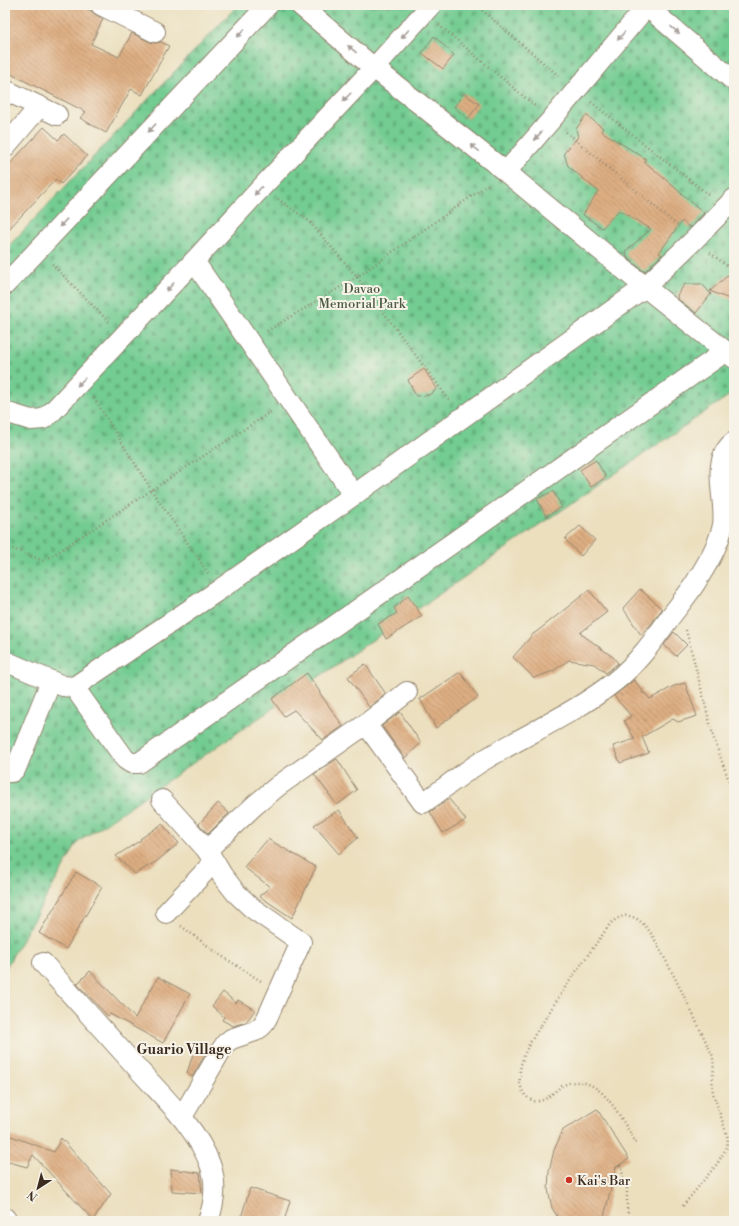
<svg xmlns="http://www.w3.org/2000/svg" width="739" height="1226" font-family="'Libre Bodoni',serif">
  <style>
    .cemetery { fill: url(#cemetery-stones); stroke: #577b58 }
    .building { fill: url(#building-back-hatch) }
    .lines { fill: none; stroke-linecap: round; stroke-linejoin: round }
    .minor-casing { stroke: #93846e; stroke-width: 22 }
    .path { stroke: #93846e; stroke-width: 2.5; stroke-dasharray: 1 3; stroke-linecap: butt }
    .minor { stroke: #fff; stroke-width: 20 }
    .oneway { fill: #a79f9a }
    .poi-dot { fill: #c8321e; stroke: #f7f3e8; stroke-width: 1.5 }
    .labels { text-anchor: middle; stroke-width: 4; stroke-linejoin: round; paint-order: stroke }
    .park-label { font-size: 13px; fill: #4c5b41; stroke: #f7f3e8 }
    .poi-label { font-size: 13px; fill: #3b2a1e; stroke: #f7f3e8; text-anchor: start }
    .neighbourhood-label { font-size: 14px; font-weight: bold; fill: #3b2a1e; stroke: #f7f3e8 }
  </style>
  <defs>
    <pattern id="cemetery-stones" width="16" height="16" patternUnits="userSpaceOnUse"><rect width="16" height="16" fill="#73cc92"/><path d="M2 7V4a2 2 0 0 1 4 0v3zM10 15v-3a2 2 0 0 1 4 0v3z" fill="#64af7d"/></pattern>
    <pattern id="building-back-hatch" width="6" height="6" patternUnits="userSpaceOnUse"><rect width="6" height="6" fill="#deae82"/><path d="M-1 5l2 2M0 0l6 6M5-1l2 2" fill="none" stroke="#b58e6a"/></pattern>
  </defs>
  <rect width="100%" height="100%" fill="#f7f3e8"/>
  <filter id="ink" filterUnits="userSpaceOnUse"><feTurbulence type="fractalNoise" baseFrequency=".025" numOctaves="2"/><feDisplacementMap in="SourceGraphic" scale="8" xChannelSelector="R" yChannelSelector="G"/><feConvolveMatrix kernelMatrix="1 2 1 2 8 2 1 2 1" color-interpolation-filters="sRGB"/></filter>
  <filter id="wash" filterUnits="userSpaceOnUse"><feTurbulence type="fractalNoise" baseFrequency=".012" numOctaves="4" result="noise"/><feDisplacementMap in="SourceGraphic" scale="16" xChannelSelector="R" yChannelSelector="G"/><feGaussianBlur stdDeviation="0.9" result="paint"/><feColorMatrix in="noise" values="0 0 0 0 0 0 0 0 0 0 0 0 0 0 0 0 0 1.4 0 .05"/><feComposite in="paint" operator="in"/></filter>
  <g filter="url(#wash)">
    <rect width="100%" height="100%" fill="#ebdfbe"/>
    <path class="cemetery" d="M238,5h496v387l-656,450 -73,127v-719z"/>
    <g id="blocks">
      <g class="building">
        <path d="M5,5h74l12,6 5,4 7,4 -12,25 28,13 13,-24 18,9 5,1 6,-1 8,4 -27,49 -11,-6 -25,44 -26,-15 6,-6 -81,-41z"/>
        <path d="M434,36l20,19 -11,14 -21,-16z"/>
        <path d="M464,93l15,11 -11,15 -14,-12z"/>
        <path d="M586,115l17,13 -2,3 45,28 -2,2 60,52 -14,15 -8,-7 -23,32 3,2 -17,16 -3,-1 -15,-13 -1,-6 25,-22 -32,-19 -17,18 -19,-13 15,-24 -30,-25 -4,-13 14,-16 -2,-8z"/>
        <path d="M44,127l14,13 6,-6 23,22 -26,28 -5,-5 -51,54v-64z"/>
        <path d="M734,270v31l-24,-10z"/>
        <path d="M685,284h17l9,10 -15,19 -18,-14 -1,-4z"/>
        <path d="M424,369l13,20 -8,6 -13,1 -8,-16z"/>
        <path d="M596,460l10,17 -15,10 -11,-17z"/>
        <path d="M553,491l9,16 -16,9 -9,-17z"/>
        <path d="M580,526l15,14 -14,16 -16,-17z"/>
        <path d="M640,589l22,20 -14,19 -1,-1 -6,8 -18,-27z"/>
        <path d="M589,590l18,22 -27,21 33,24 5,6 -12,10 -12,-9 -25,-4 -16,11 -19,7 -21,-21 21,-24h1z"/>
        <path d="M408,596l14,20 -36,23 -8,-15 19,-11 -3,-5z"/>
        <path d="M674,632l13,13 -11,11 -12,-11z"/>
        <path d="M365,664l21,30 -17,13 -21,-30z"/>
        <path d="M460,672l18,25 -42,31 -16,-29z"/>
        <path d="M307,673l13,19h-1l24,34 -20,14 -29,-30 -10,6 -12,-17z"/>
        <path d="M634,680l9,11 -1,2h3l5,6 24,-13 11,-3 12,33 -19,6 -5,-3 -31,18 7,16 -29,10 -7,-17 22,-7 -11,-18 7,-5 -17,-20z"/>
        <path d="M400,712l21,31 -16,15 -23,-32z"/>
        <path d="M337,759l20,31 -20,15 -23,-31z"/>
        <path d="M449,799l17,21 -23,13 -13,-21z"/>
        <path d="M218,803l11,10 -21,21 -9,-10z"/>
        <path d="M339,810l19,28 -19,16 -25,-29z"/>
        <path d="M162,824l17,19 -22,18 -22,13 -19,-18 25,-16 -1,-1z"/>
        <path d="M268,839l48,28 -24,51 -33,-22 11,-9 -26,-20z"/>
        <path d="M76,872l26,15 -36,62 -27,-16z"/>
        <path d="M90,971l45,47 23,-41 32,17 -27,49 -53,-29 -2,2 -31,-32z"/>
        <path d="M223,992l13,11 2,-3 17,10 -9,12 -13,4 -11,-6 2,-3 -12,-11z"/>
        <path d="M195,1048l11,5 -14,24 -5,-4z"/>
        <path d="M597,1109l32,50 -13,8 -13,54h-43l-8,-13 -4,-19 1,-17 5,-22 9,-20z"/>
        <path d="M11,1136l43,16 7,-14 50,56 -18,26 -60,-65 -6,12 -22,-6v-11z"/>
        <path d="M171,1169l29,4 2,20 -30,-2z"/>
        <path d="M250,1188l40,13 -6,20h-44z"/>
      </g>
    </g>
  </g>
  <g filter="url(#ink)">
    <use href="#blocks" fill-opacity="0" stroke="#93846e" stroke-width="1"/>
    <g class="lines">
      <defs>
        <g id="minor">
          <path d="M101,5l54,27"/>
          <path d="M300,5l74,63 132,104 139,115 89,71"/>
          <path d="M645,5l89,76"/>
          <path d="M5,90l52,25"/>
          <path d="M5,147l34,-40"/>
          <path d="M506,172l45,-52 96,-114"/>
          <path d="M194,261l160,234"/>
          <path d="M5,285l263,-280"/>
          <path d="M5,412l26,8 12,-1 9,-7 142,-151 67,-73 113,-120 57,-63"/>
          <path d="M5,661l58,25 11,1 145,-97 135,-95 291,-208 49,-47 40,-41"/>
          <path d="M74,687l51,72 6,4h8l587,-412"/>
          <path d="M366,724l41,-32"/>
          <path d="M5,772h7l4,-4 35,-87"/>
          <path d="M162,800l45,50 15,25 14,18 16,15 49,34 -34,76 -5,8 -7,5 -24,8 -5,4 -6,9 -38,65"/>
          <path d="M207,850l48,-45 23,-19 88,-62 57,79c22,-15 43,-33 66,-46 42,-25 87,-45 125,-75 23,-18 40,-42 57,-66 9,-12 20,-25 28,-39 10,-16 20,-33 24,-52 4,-25 -14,-65 11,-83"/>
          <path d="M166,913l48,-51"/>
          <path d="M43,963c32,36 64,71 96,107 26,29 57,57 71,94 7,19 5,38 -2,57"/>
          <path d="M5,1218l2,3"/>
        </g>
      </defs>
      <use href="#minor" class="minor-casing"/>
      <g class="path">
        <path d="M476,5l85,73"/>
        <path d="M439,25l97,82"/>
        <path d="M591,102l119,94"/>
        <path d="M566,132l113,95"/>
        <path d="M278,199l31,22 48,56 93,124"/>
        <path d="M710,253l24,18"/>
        <path d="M52,264l57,58"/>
        <path d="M267,331l90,-54 132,-93"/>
        <path d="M94,398l58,93 56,82"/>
        <path d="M5,546l39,15 228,-150"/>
        <path d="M686,630l28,109 20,56"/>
        <path d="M181,926l39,29 41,26"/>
        <path d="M636,1143c-13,-20 -31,-62 -59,-61 -7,0 -13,2 -19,7 -6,5 -15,14 -24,12 -15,-5 -16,-23 -13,-36 4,-17 15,-32 24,-46 20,-33 43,-64 65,-95 8,-7 15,-11 25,-6 14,7 22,26 29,39 17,32 32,64 48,97 4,14 -1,25 1,39l15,45 -1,9 -10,17 -35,43"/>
        <path d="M620,1165l7,23v21l2,12"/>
      </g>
      <use href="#minor" class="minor"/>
    </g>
    <defs><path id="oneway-solid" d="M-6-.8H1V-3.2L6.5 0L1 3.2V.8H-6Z"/></defs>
    <g class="oneway">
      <use href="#oneway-solid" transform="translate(675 30) rotate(40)"/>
      <use href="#oneway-solid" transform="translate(241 33) rotate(133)"/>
      <use href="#oneway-solid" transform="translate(405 34) rotate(132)"/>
      <use href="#oneway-solid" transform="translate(621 36) rotate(130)"/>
      <use href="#oneway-solid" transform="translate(352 49) rotate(-140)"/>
      <use href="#oneway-solid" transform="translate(347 97) rotate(134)"/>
      <use href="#oneway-solid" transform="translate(152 128) rotate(133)"/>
      <use href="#oneway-solid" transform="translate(538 136) rotate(131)"/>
      <use href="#oneway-solid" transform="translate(475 148) rotate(-142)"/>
      <use href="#oneway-solid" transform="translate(258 191) rotate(132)"/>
      <use href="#oneway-solid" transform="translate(63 223) rotate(133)"/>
      <use href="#oneway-solid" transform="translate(170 287) rotate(133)"/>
      <use href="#oneway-solid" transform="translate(81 382) rotate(134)"/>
    </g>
  </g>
  <circle class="poi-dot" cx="569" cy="1180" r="4"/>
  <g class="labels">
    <g class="park-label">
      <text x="362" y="293">Davao<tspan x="362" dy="15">Memorial Park</tspan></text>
    </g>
    <g class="poi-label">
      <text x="577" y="1185">Kai's Bar</text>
    </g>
    <g class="neighbourhood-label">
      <text x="184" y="1054">Guario Village</text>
    </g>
  </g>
  <rect width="739" height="1226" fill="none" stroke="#f7f3e8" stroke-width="20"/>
  <g transform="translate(38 1188) rotate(216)" stroke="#f7f3e8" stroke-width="3" paint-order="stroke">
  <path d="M0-3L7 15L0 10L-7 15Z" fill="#3b2a1e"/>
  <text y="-6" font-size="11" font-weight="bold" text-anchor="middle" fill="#3b2a1e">N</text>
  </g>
</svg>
